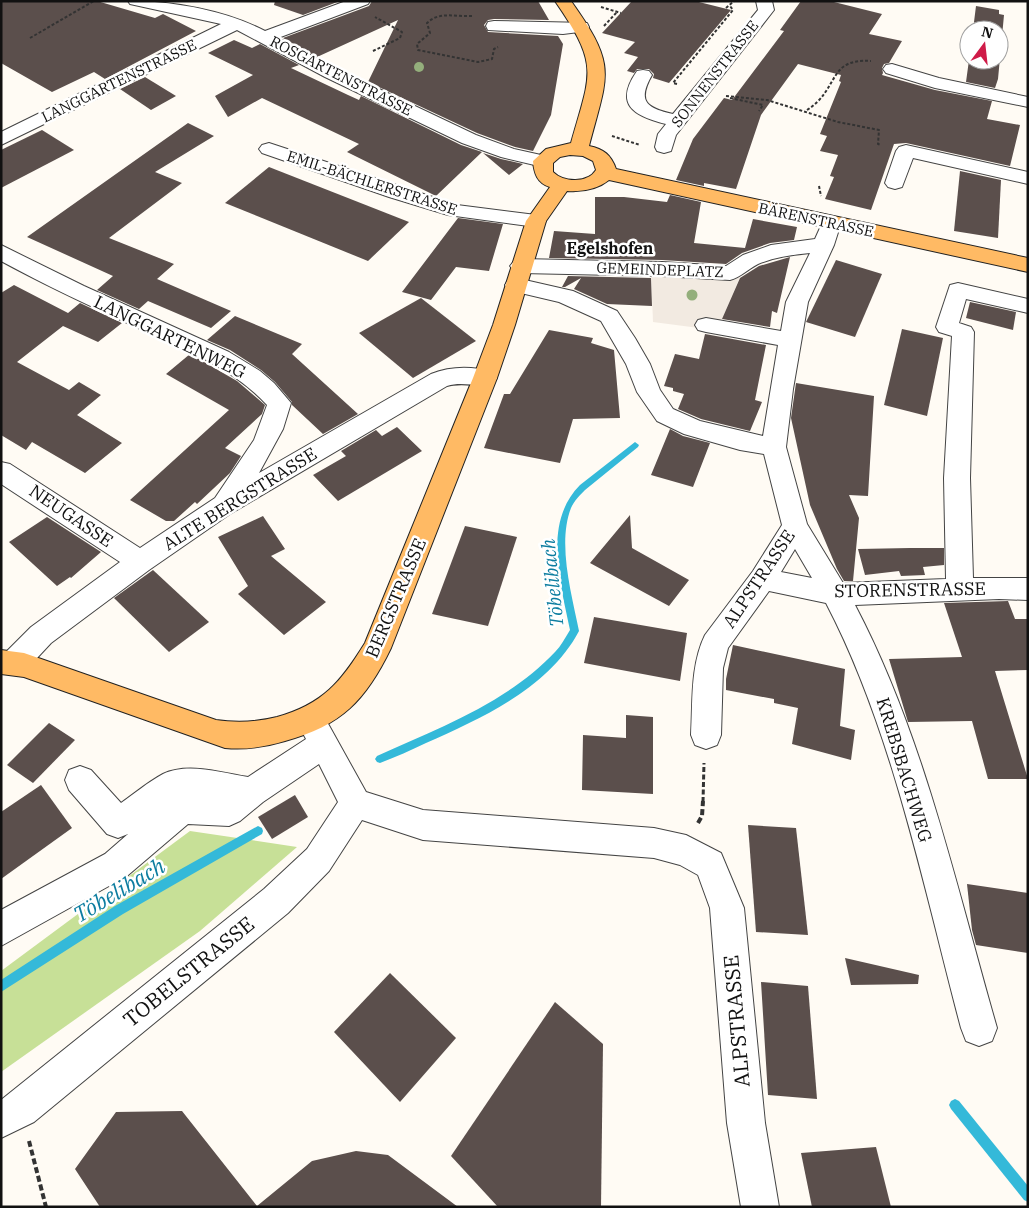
<svg xmlns="http://www.w3.org/2000/svg" width="1029" height="1208" font-family="'IBM Plex Serif',serif">
  <style>
    .forest { fill: #c7e097 }
    .plaza { fill: #f2eae1 }
    .lines { fill: none; stroke-linecap: round; stroke-linejoin: round }
    .stream { fill: #34b9d9; fill-rule: evenodd }
    .building { fill: #5b4f4c }
    .minor-casing { stroke: #444; stroke-width: 2 }
    .major-casing { stroke: #222; stroke-width: 2 }
    .path-far2 { stroke: #333; stroke-width: 2; stroke-dasharray: 3 2; stroke-linecap: butt }
    .path-far1 { stroke: #333; stroke-width: 3; stroke-dasharray: 5 2.5; stroke-linecap: butt }
    .path { stroke: #333; stroke-width: 4; stroke-dasharray: 6 3; stroke-linecap: butt }
    .minor { fill: #fff; fill-rule: evenodd }
    .major { fill: #ffba64; fill-rule: evenodd }
    .tree { fill: #94af7c }
    .labels { text-anchor: middle; stroke-width: 5; stroke-linejoin: round; paint-order: stroke }
    .far-street-label { font-size: 15px; fill: #111; stroke: #fff }
    .far-neighbourhood-label { font-size: 16px; font-weight: bold; fill: #111; stroke: #fff }
    .street-label { font-size: 18px; fill: #111; stroke: #fff }
    .water-label { font-size: 19px; font-style: italic; fill: #0d7da0; stroke: #fff }
    .near-street-label { font-size: 21px; fill: #111; stroke: #fff }
    .near-water-label { font-size: 22px; font-style: italic; fill: #0d7da0; stroke: #fff }
  </style>
  <rect width="100%" height="100%" fill="#fffbf4"/>
  <path class="forest" d="M190,831l107,16 -97,84 -199,141v-101z"/>
  <path class="plaza" d="M743,270l-21,49 -23,9 -46,-6 -2,-51z"/>
  <g class="lines">
    <g class="stream">
      <path d="M635,442l4,3 -1,2 -53,43c-5,5 -11,11 -14,18 -14,36 1,87 8,123 -30,57 -97,87 -153,112 -15,7 -30,14 -46,20l-3,-1 -2,-3 2,-3c62,-28 130,-53 178,-104 6,-6 10,-14 15,-22 -9,-45 -28,-107 10,-145z"/>
      <path d="M258,826l4,2 1,3 -1,3 -139,80 -122,78v-12l114,-74z"/>
      <path d="M955,1099l4,2 69,85v16l-4,-2 -73,-91 -2,-4 2,-4z"/>
    </g>
  </g>
  <g class="building">
    <path d="M1,1h96l58,17 8,-4 33,17 -91,48 -11,-7 -42,20 -51,-29z"/>
    <path d="M275,1h65l-37,14 -29,-10z"/>
    <path d="M372,1h166l11,19 -55,-1 -6,1 -4,5 4,7 70,4 5,8 -12,71 -18,36 -18,-4 -38,-14 -109,-51 30,-62 -81,37 -34,-19 86,-32z"/>
    <path d="M632,1h63l36,9 -62,73 -16,-5 1,-4 -5,-5h-12l-3,4 -7,-2 11,-14 -14,-4 11,-11 -33,-9z"/>
    <path d="M801,1h29l52,13 -13,20 33,7 -13,22 -5,1 -2,4 1,5 -1,2 53,15 57,11 -5,18 33,6 -10,41 -104,-23 -12,1 -23,66 -46,-11 9,-22 -4,-1 8,-21 -18,-4 7,-15 -7,-2 21,-52 -2,-1 2,-6 -43,-11 -37,51 -25,74 -32,-6v3l-28,-6 17,-41 31,-41 8,2 52,-69 -4,-1z"/>
    <path d="M976,6l23,4v4l5,1 -6,64 -3,9 -29,-6 3,-22h30v-30h-26z"/>
    <path d="M234,40l18,8 8,-4 39,21 -8,3 57,27 11,5 2,-4 100,49 21,7 -46,44 -89,-44 12,-8 -97,-46 -34,19 -13,-21 38,-21 -45,-22z"/>
    <path d="M145,77l31,19 -25,14 -31,-21z"/>
    <path d="M188,123l26,13 -59,36 27,11 -73,55 65,26 -17,15 74,32 -20,17 -63,-27 -9,8 -42,-19 16,-14 -86,-39z"/>
    <path d="M42,130l32,20 -73,38v-38z"/>
    <path d="M483,153l18,6 22,5 -14,11z"/>
    <path d="M269,167l140,55 -41,39 -143,-58z"/>
    <path d="M960,171l41,9 -3,58 -44,-7z"/>
    <path d="M670,195l31,7 -7,41 51,5 8,-29 44,8 -3,13 -24,3 -28,10 -16,11 -64,-4 -113,-2 5,-27 41,3v-37h29l43,5z"/>
    <path d="M458,218l45,6 -14,47 -33,-4 -25,33 -29,-8z"/>
    <path d="M790,257l-13,56 -5,-2 -2,16 -48,-8 18,-41 19,-12z"/>
    <path d="M836,260l46,14 -27,63 -49,-15z"/>
    <path d="M568,276l83,2 1,28 -45,-2 -33,-15 7,-11 -16,9h-3z"/>
    <path d="M14,285l54,28 12,-10 42,20 -24,19 -35,-16 -46,36 52,28 10,-8 22,13 -24,20 45,28 -37,30 -53,-31 -6,8 -25,-15v-142z"/>
    <path d="M421,298l55,43 -63,37 -54,-45z"/>
    <path d="M970,302l46,10 -3,18 -47,-12z"/>
    <path d="M235,316l67,28 -10,10 66,60 -35,20 -31,-29v-3l-17,-20 -14,-12 -31,-20 -23,-10z"/>
    <path d="M902,329l41,9 -16,78 -43,-11z"/>
    <path d="M549,330l44,8 -2,5 23,7 6,68 -47,1 -13,44 -76,-15 20,-54h6z"/>
    <path d="M705,334l61,11 -11,55 7,2 -12,29 -49,-12 -23,-10 6,-15 -11,-3v-3l-9,-2 11,-32 24,5z"/>
    <path d="M190,354l47,27 28,24 -3,9 -37,34 16,8 -11,17 -33,31 -2,-2 -21,19h-8l-36,-21 99,-90 -63,-36z"/>
    <path d="M796,383l78,13 -6,100 -19,-1 10,23 -6,63h-9l-7,-12 -27,-64 -19,-87z"/>
    <path d="M397,427l25,24 -84,50 -25,-26 33,-19 -5,-5 35,-21 6,6z"/>
    <path d="M670,429l13,7 27,7 -17,44 -42,-12z"/>
    <path d="M630,515l2,33 57,32 -20,26 -79,-43z"/>
    <path d="M263,516l22,33 -14,7 55,46 -42,33 -46,-41 10,-8 -30,-49z"/>
    <path d="M47,517l54,35 -30,26 -1,-1 -13,9 -48,-44z"/>
    <path d="M465,526l52,11 -29,89 -56,-12z"/>
    <path d="M910,548h34v17l-21,2 2,8 -24,1 -2,-5 -34,4 -7,-26z"/>
    <path d="M153,570l56,52 -40,30 -55,-54z"/>
    <path d="M1008,601l7,18h13v51l-33,1 33,108h-40l-16,-58 -64,1 -19,-63 73,-2 -18,-54z"/>
    <path d="M594,617l93,16 -7,48 -96,-18z"/>
    <path d="M733,645l112,24 -5,57 15,4 -4,30 -59,-16 6,-36 -24,-5v-4l-48,-9v-11z"/>
    <path d="M626,715l27,2v77l-71,-4 1,-55 43,3z"/>
    <path d="M49,723l26,17 -42,43 -26,-18z"/>
    <path d="M41,785l31,43 -71,51v-67z"/>
    <path d="M295,795l13,22 -36,22 -14,-22z"/>
    <path d="M748,825l48,3 12,107 -52,-3z"/>
    <path d="M967,884l61,9v60l-52,-8 -4,-15z"/>
    <path d="M845,958l74,17 -1,9 -67,1z"/>
    <path d="M390,973l66,65 -56,64 -66,-70z"/>
    <path d="M761,982l47,4 9,113 -49,-4z"/>
    <path d="M555,1002l48,42 -2,163h-103l-47,-51z"/>
    <path d="M182,1111l75,95 55,-45 44,-10 32,4 70,52h-358l-25,-38 41,-57z"/>
    <path d="M876,1147l15,60h-79l-11,-54z"/>
  </g>
  <g class="lines">
    <defs>
      <g id="minor">
        <path d="M128,1c45,0 97,9 137,30l81,-30h24l-2,3 -90,34 59,31 139,66 38,14 36,8 3,4 -3,4 -7,2 -42,-10 -39,-14 -137,-66 -88,-47 -236,115v-13l220,-108 -91,-20z"/>
        <path d="M756,1h16l2,9 -98,125 -5,16 -7,2 -7,-2 -2,-4 3,-13 8,-10c-33,-8 -52,-20 -29,-53l6,-1 6,1 3,4c-15,26 -6,33 21,39l85,-104z"/>
        <path d="M494,21l93,2 2,4 -2,4 -24,3 -75,-4 -2,-4 2,-4z"/>
        <path d="M892,64l47,14 89,19v10l-93,-19 -49,-15 -3,-4 3,-4z"/>
        <path d="M269,143l188,62 79,10 7,2 3,4 -3,4 -7,2 -88,-12 -59,-18 -127,-44 -3,-4 3,-4z"/>
        <path d="M906,145l122,27v12l-115,-26 -11,29 -7,2 -7,-2 -3,-4 11,-32 3,-4z"/>
        <path d="M831,217l7,2 3,4 -7,22 -26,57 -15,87 -7,58 21,77 36,59 103,-4 -2,-101 8,-142 -13,-4 -3,-5 14,-42 8,-2 70,16v14l-62,-14 -7,24 12,4 3,5 -4,146 3,100h55v22l-29,-1 -144,6c69,131 101,281 142,423l-5,13 -13,5 -13,-5 -5,-13c-37,-139 -68,-297 -135,-425l-57,-12 -41,57 -5,20 -2,67 -4,10 -11,4 -11,-4 -4,-10c2,-33 -1,-69 14,-100l48,-64 29,-46 -18,-71 -24,-4 -56,-16 -27,-13 -20,-29 -11,-28 -25,-43 -42,-19 -51,-12 -3,-5 3,-5 8,-2 57,13 44,20 18,27 15,26 10,26 13,19 27,12 63,15 15,-91 -72,-13 -8,-2 -3,-5 3,-5 8,-2 75,13 5,-29 24,-49c-18,2 -35,4 -52,11 -10,5 -17,13 -28,16l-68,-4 -141,-3 -7,-2 -4,-5 4,-5 7,-2 141,3 64,4 17,-11 28,-10 44,-6 9,-20zM795,549l17,29 -31,-6z"/>
        <path d="M1,245l83,41 145,66 31,19 14,12 17,20 -8,26 -24,44 172,-99c20,-8 41,-8 62,-2l4,6 -4,6c-15,4 -30,-3 -46,2l-217,128 -81,56 -98,73 -27,29 -10,3 -10,-3 -3,-12 3,-6 27,-27 89,-65 -119,-78v-22l9,2 130,84 75,-50 39,-58 13,-35c-35,-38 -85,-57 -131,-78 -46,-21 -91,-42 -135,-66z"/>
        <path d="M311,707l10,4 45,81 57,18 231,18 32,7 35,18 23,55 21,215 14,84h-38l-14,-84 -17,-215 -12,-33 -18,-10 -26,-7 -231,-18 -61,-20 -33,51 -41,42 -254,209 -33,16v-38l263,-211 43,-40 31,-47 -19,-38 -56,38 -23,19 -11,5 -41,-2 -61,52 -126,70v-36l104,-56 23,-20 -10,4 -11,-4 -38,-44 -4,-10 4,-10 11,-4 11,4 30,33c13,-9 27,-21 42,-29 25,-12 59,-1 85,3l58,-38 -10,-19 5,-9z"/>
      </g>
      <path id="major" d="M555,1h16c47,66 37,72 18,145 15,3 22,9 27,23l412,89v14l-419,-92c-11,9 -27,12 -42,11l-21,30 -31,104 -18,53 -106,270c-25,52 -50,78 -106,93 -20,6 -39,9 -60,7l-201,-71 -23,-3v-24l23,3 192,67c21,3 41,2 61,-3 46,-13 64,-35 88,-74l108,-265 20,-53 33,-104 24,-34c-13,-4 -16,-14 -17,-26l13,-12 25,-6c20,-71 29,-77 -16,-142zM570,155l13,1 10,5 3,9c-8,13 -32,13 -43,2v-9l7,-6z"/>
    </defs>
    <use href="#minor" class="minor-casing"/>
    <use href="#major" class="major-casing"/>
    <g class="path-far2">
      <path d="M601,7l20,6"/>
      <path d="M726,8l8,-7"/>
      <path d="M472,16c-16,1 -33,-5 -45,7l3,10 -13,11 1,6 60,12 14,-3 2,-10 4,-2"/>
      <path d="M604,26l13,-14"/>
      <path d="M30,38l64,-37"/>
      <path d="M373,51l27,-13 2,-6 -27,-15"/>
      <path d="M677,84l-4,-1 60,-73 -3,-4"/>
      <path d="M726,96l41,4 71,22 41,8 -1,14 3,1"/>
      <path d="M730,98l33,7 -4,6"/>
      <path d="M807,110c33,-21 20,-52 64,-49"/>
      <path d="M612,136l28,9"/>
      <path d="M819,186l2,10"/>
    </g>
    <path class="path-far1" d="M703,802l1,-39"/>
    <g class="path">
      <path d="M698,823l4,-7 1,-15"/>
      <path d="M29,1141l17,66"/>
    </g>
    <use href="#minor" class="minor"/>
    <use href="#major" class="major"/>
  </g>
  <g class="tree">
    <circle cx="419" cy="67" r="5"/>
    <circle cx="692" cy="295" r="5.5"/>
  </g>
  <g class="labels">
    <g class="far-street-label">
      <text transform="translate(715 74) rotate(-52)" y="5">SONNENSTRASSE</text>
      <text transform="translate(341 76) rotate(27)" y="5">ROSGARTENSTRASSE</text>
      <text transform="translate(119 81) rotate(-26)" y="5">LANGGARTENSTRASSE</text>
      <text transform="translate(372 183) rotate(18)" y="5">EMIL-BÄCHLERSTRASSE</text>
      <text transform="translate(816 220) rotate(12)" y="5">BÄRENSTRASSE</text>
      <text transform="translate(660 270) rotate(2)" y="5">GEMEINDEPLATZ</text>
    </g>
    <g class="far-neighbourhood-label">
      <text x="610" y="254">Egelshofen</text>
    </g>
    <g class="street-label">
      <text transform="translate(170 337) rotate(26)" y="6">LANGGARTENWEG</text>
      <text transform="translate(240 499) rotate(-32)" y="6">ALTE BERGSTRASSE</text>
      <text transform="translate(71 516) rotate(34)" y="6">NEUGASSE</text>
      <text transform="translate(759 579) rotate(-56)" y="6">ALPSTRASSE</text>
      <text transform="translate(910 590) rotate(-1)" y="6">STORENSTRASSE</text>
      <text transform="translate(396 598) rotate(-67)" y="6">BERGSTRASSE</text>
      <text transform="translate(904 770) rotate(73)" y="6">KREBSBACHWEG</text>
    </g>
    <g class="water-label">
      <text transform="translate(552 583) rotate(-96)" y="7">Töbelibach</text>
    </g>
    <g class="near-street-label">
      <text transform="translate(189 972) rotate(-39)" y="7">TOBELSTRASSE</text>
      <text transform="translate(737 1021) rotate(-95)" y="7">ALPSTRASSE</text>
    </g>
    <g class="near-water-label">
      <text transform="translate(119 890) rotate(-31)" y="8">Töbelibach</text>
    </g>
  </g>
  <rect width="1029" height="1208" fill="none" stroke="#111111" stroke-width="5"/>
  <g transform="translate(984 45) rotate(15)"><circle r="24" fill="#ffffff" stroke="#a0a0a0"/>
  <path d="M0-4L9 19L0 12L-9 19Z" fill="#cf1b48"/>
  <text y="-8" font-size="14" font-weight="bold" text-anchor="middle" fill="#111111">N</text>
  </g>
</svg>
